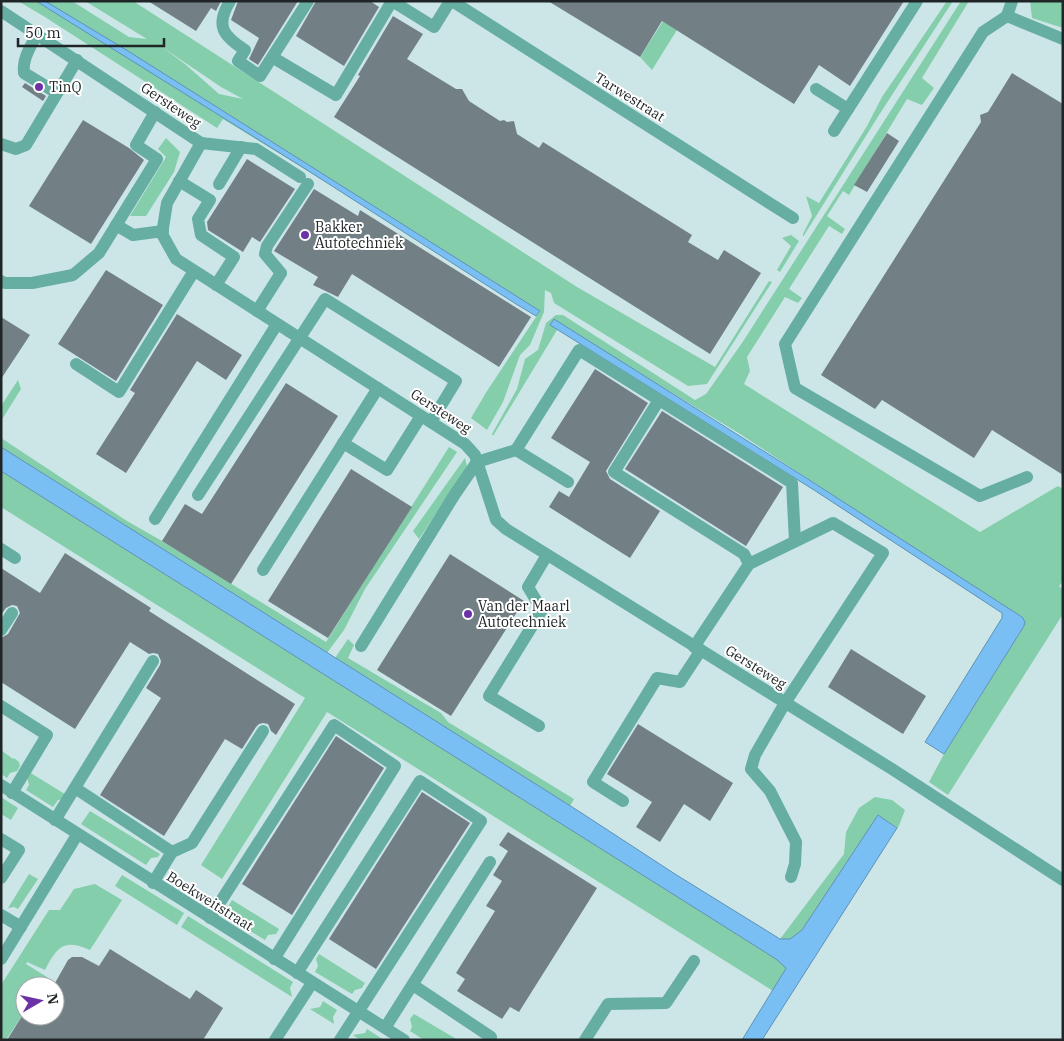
<svg xmlns="http://www.w3.org/2000/svg" width="1064" height="1041" font-family="'IBM Plex Serif',serif">
  <style>
    .built { fill: #cce6e8; fill-rule: evenodd }
    .green { fill: #85ceab; fill-rule: evenodd }
    .water { fill: #79bff4; stroke: #5e91b6 }
    .building { fill: #728085 }
    .lines { fill: none; stroke-linecap: round; stroke-linejoin: round }
    .minor { stroke: #66ada2; stroke-width: 12 }
    .poi-dot { fill: #6c31a7; stroke: #fff; stroke-width: 2 }
    .labels { text-anchor: middle; stroke-width: 4; stroke-linejoin: round; paint-order: stroke }
    .poi-label { font-size: 14px; fill: #202627; stroke: #fff; text-anchor: start }
    .street-label { font-size: 14px; fill: #202627; stroke: #fff }
  </style>
  <rect width="100%" height="100%" fill="#e1f2f4"/>
  <path class="built" d="M1,1h1062v1039h-1062zM25,986h30v30h-30z"/>
  <g class="green">
    <path d="M18,1h54l57,36 18,2 -62,-38h48l444,286 138,80 54,-86 3,1 -65,102 -19,2 -134,-83 -3,-10 -6,-3 -1,22 -14,33 -10,10 -17,47 -16,28 -16,-12 16,-27 53,-80 -213,-134 -3,4 -101,-62 -6,9 -172,-111zM162,47l59,40 22,12 -24,-5 -34,-30z"/>
    <path d="M676,1h19l-43,69 -12,-13z"/>
    <path d="M947,1h6l-74,114 -76,122v-3l9,-18 -6,-20 13,7 48,-77 15,-29z"/>
    <path d="M961,1h8l-47,77 12,10 -12,17 -15,-6 -58,96 -6,-4 -16,25 18,13 -3,5 -13,-8 -40,63 13,9 -4,5 -13,-6 -38,60 3,14 -6,13 236,148 78,-46 5,3v92l-4,5 4,4v24l-115,181 -19,-13 15,-28 80,-128 -35,-28 -249,-164 -180,-109 -67,111 -1,-2 25,-45 8,-30 13,-9 8,-27 10,-8h7l132,85 11,-6 36,-51z"/>
    <path d="M1030,1h33v27l-31,-10z"/>
    <path d="M166,138l14,14 -6,20 -28,44h-16l36,-59 -8,-8z"/>
    <path d="M791,235l8,6 -19,31 -3,-2 14,-24 -9,-8z"/>
    <path d="M18,380l3,9 -20,32v-15z"/>
    <path d="M1,438l126,83 35,20 164,101 123,-195 8,5 -92,137 -21,41 -17,23 -326,-206z"/>
    <path d="M465,458l2,9 -48,72 -6,-8z"/>
    <path d="M1,471l775,488 10,9 -13,23 -446,-279 -105,167 -21,-14 104,-167 -304,-191z"/>
    <path d="M348,639l6,6 -6,13 93,55 7,9 126,77 -4,7 -235,-148z"/>
    <path d="M1,750l12,9 1,-1 5,4 1,4 -3,5 -7,2 -3,5 -6,-4z"/>
    <path d="M29,772l39,24 -2,3 -8,1 -5,7 -27,-17 3,-5 -2,-8z"/>
    <path d="M1,797l17,11 -7,12 -10,-6z"/>
    <path d="M875,797l17,3 13,10 -7,18 -20,-13 -76,115 -12,9h-10l64,-85 2,-22 13,-24z"/>
    <path d="M90,811l70,43 -2,3 -7,1 -5,7 -65,-41z"/>
    <path d="M29,874l9,5 -20,30 -4,-2 -6,1z"/>
    <path d="M122,875l62,38 -7,12 -62,-39z"/>
    <path d="M95,884l27,16 -32,50c-27,-12 -33,-3 -45,20l-18,-8 -1,2 21,13 -6,9h-16v25l-19,29h-5v-55l48,-75h11l14,-21z"/>
    <path d="M232,900l47,29 -3,5 -8,1 -3,5 -38,-23 3,-5 -2,-5z"/>
    <path d="M188,916l105,66 -3,6 2,9 -111,-70z"/>
    <path d="M319,954l46,29 -3,5 -7,2 -3,4 -37,-22 3,-6 -2,-7z"/>
    <path d="M323,1001l14,9 -4,7 1,7 -24,-15 10,-2z"/>
    <path d="M414,1014l44,26h-34l-14,-9 2,-4 -2,-8z"/>
    <path d="M367,1029l17,11h-24l-7,-5 12,-2z"/>
  </g>
  <g class="water">
    <path d="M36,1h9l83,50 412,260 -4,5 -20,-12 -209,-134z"/>
    <path d="M554,319l246,155 222,143 3,5 -1,4 -80,128 -19,-12 77,-124v-5l-188,-123 -264,-165z"/>
    <path d="M1,447l579,365 95,62 105,65h10l12,-9 76,-115 19,13 -135,212h-20l43,-70 1,-2 -10,-9 -775,-488z"/>
  </g>
  <g class="building">
    <path d="M148,1h73l-5,10 -5,-3 -15,23z"/>
    <path d="M238,1h60l-40,64 -9,-6 10,-21 -28,-18z"/>
    <path d="M316,1h54l9,6 -35,59 -48,-30z"/>
    <path d="M548,1h356l-54,85 -31,-21 -25,39 -132,-83 -22,36z"/>
    <path d="M393,16l30,18 -16,25 49,30h6l7,12 31,20 4,-1 3,2 7,-1 3,13 22,14 4,-6 149,93 -4,7 30,18 6,-10 37,23 -51,81 -376,-237 26,-41 -2,-1z"/>
    <path d="M1012,73l51,31v371l-71,-45 -18,28 -92,-58 -7,9 -54,-34 160,-253 -1,-7 8,-3z"/>
    <path d="M25,83l21,13 -3,5 -21,-14z"/>
    <path d="M83,120l46,28 15,12 -53,84 -62,-38z"/>
    <path d="M887,133l12,8 -32,51 -13,-7z"/>
    <path d="M247,159l48,30 -35,53 -8,-5 -9,15 -35,-22 -1,-8z"/>
    <path d="M314,189l44,27 2,-6 171,107 -32,50 -147,-93 -14,23 -25,-12 5,-8 -44,-26z"/>
    <path d="M106,270l57,35 -47,76 -58,-37z"/>
    <path d="M177,314l65,41 -16,25 -29,-19 -71,112 -30,-19 39,-61 -5,-3z"/>
    <path d="M1,317l29,18 -29,44z"/>
    <path d="M595,369l53,34 -42,68 4,8 50,32 -30,47 -81,-51 10,-16 10,6 21,-35 -39,-24z"/>
    <path d="M286,383l52,33 -107,168 -69,-43 23,-37 17,10z"/>
    <path d="M662,411l121,76 -37,59 -121,-77z"/>
    <path d="M351,469l61,38 -84,131 -60,-37z"/>
    <path d="M65,553l86,55 -2,3 146,93 -19,31 -5,-4 -3,-7 -5,-1 -4,1 -3,3 -14,22 -17,-10 -61,97 -64,-41 61,-97 -15,-10 14,-23 1,-4 -3,-7 -5,-1 -4,1 -19,-12 -55,87 -74,-47v-44l7,-4 12,-21 -3,-7 -5,-1 -6,3 -5,7v-47l39,25z"/>
    <path d="M450,554l74,47 -73,115 -74,-46z"/>
    <path d="M851,649l75,47 -23,38 -75,-47z"/>
    <path d="M638,724l95,59 -23,38 -26,-17 -24,38 -24,-15 16,-25 -45,-28z"/>
    <path d="M336,736l48,32 -92,147 -50,-31z"/>
    <path d="M422,792l48,31 -94,146 -47,-30z"/>
    <path d="M508,832l89,56 -78,124 -9,-5 -8,12 -45,-28 8,-12 -9,-6 39,-62 -9,-5 16,-25 -9,-6 15,-24 -9,-6z"/>
    <path d="M110,949l80,50 6,-9 27,18 -20,32h-196l15,-24h33v-33l13,-23 4,-3h10l17,9z"/>
  </g>
  <g class="lines">
    <g class="minor">
      <path d="M230,1c-15,25 -7,35 15,49l-7,11 22,15 48,-75"/>
      <path d="M392,1l42,26 16,-26"/>
      <path d="M452,1l341,217"/>
      <path d="M1012,1l-5,15 -24,16 -198,312 10,44 185,108 47,-19"/>
      <path d="M1,11l200,132 -34,60 -5,31 14,25 289,185 10,11 21,65 10,9 386,240 171,111"/>
      <path d="M1007,16l56,23"/>
      <path d="M37,34c-6,12 -15,25 -13,39l33,20"/>
      <path d="M277,60l59,35 56,-94"/>
      <path d="M816,89l32,20"/>
      <path d="M834,131l83,-130"/>
      <path d="M201,143l55,6 44,28"/>
      <path d="M1,144l15,5 10,-4 51,-85"/>
      <path d="M179,181l31,19 -12,19 3,16 33,22 -18,28"/>
      <path d="M219,184l22,-37"/>
      <path d="M116,225l17,10 30,-4"/>
      <path d="M1,281l4,2h27l41,-8 26,-22 58,-94 -21,-14 19,-33"/>
      <path d="M257,311l24,-38 -16,-19 2,-8 41,-62"/>
      <path d="M76,364l43,28 75,-121"/>
      <path d="M659,400l-45,72 130,82 5,10"/>
      <path d="M343,443l44,27 34,-54"/>
      <path d="M516,450l52,32"/>
      <path d="M198,495l127,-196 131,82 -25,41"/>
      <path d="M155,519l122,-195"/>
      <path d="M1,549l14,9"/>
      <path d="M263,570l115,-182"/>
      <path d="M1,630l11,-17"/>
      <path d="M361,646l94,-152 22,-32 39,-12 63,-100 213,133 3,58"/>
      <path d="M694,647l55,-83 84,-41 50,30 -98,150 -30,52 -4,14 19,22 26,51 -1,22 -4,13"/>
      <path d="M1,706l46,29 -35,58"/>
      <path d="M539,726l-50,-30 53,-86 -14,-23 19,-32"/>
      <path d="M1,785l403,255"/>
      <path d="M75,788l97,64"/>
      <path d="M623,801l-30,-19 64,-104 23,4 21,-32"/>
      <path d="M55,820l98,-159"/>
      <path d="M1,839l18,11 -18,28"/>
      <path d="M153,883l19,-31 20,-9 71,-112"/>
      <path d="M1,915l20,12"/>
      <path d="M210,918l124,-193 61,41 -121,193"/>
      <path d="M1,959l76,-124"/>
      <path d="M297,973l123,-192 61,40 -141,219"/>
      <path d="M413,985l78,52 -2,3"/>
      <path d="M385,1028l105,-166"/>
      <path d="M275,1040l37,-57"/>
      <path d="M585,1040l23,-36 58,-1 28,-42"/>
    </g>
  </g>
  <g class="poi-dot">
    <circle cx="39" cy="87" r="5"/>
    <circle cx="305" cy="235" r="5"/>
    <circle cx="468" cy="614" r="5"/>
  </g>
  <g class="labels">
    <g class="poi-label">
      <text x="49" y="92">TinQ</text>
      <text x="315" y="232">Bakker<tspan x="315" dy="16">Autotechniek</tspan></text>
      <text x="478" y="611">Van der Maarl<tspan x="478" dy="16">Autotechniek</tspan></text>
    </g>
    <g class="street-label">
      <text transform="translate(630 97) rotate(32)" y="5">Tarwestraat</text>
      <text transform="translate(171 105) rotate(34)" y="5">Gersteweg</text>
      <text transform="translate(441 411) rotate(33)" y="5">Gersteweg</text>
      <text transform="translate(756 667) rotate(32)" y="5">Gersteweg</text>
      <text transform="translate(210 901) rotate(32)" y="5">Boekweitstraat</text>
    </g>
  </g>
  <rect width="1064" height="1041" fill="none" stroke="#202627" stroke-width="5"/>
  <g transform="translate(40 1001) rotate(81)"><circle r="24" fill="#ffffff" stroke="#a6a8a9"/>
  <path d="M0-4L9 19L0 12L-9 19Z" fill="#6c31a7"/>
  <text y="-8" font-size="14" font-weight="bold" text-anchor="middle" fill="#202627">N</text>
  </g>
  <path d="M18 38v8h146v-8" fill="none" stroke="#202627" stroke-width="2.5"/>
  <text x="25" y="38" font-size="15" fill="#202627" stroke="#ffffff" stroke-width="4" paint-order="stroke">50 m</text>
</svg>
